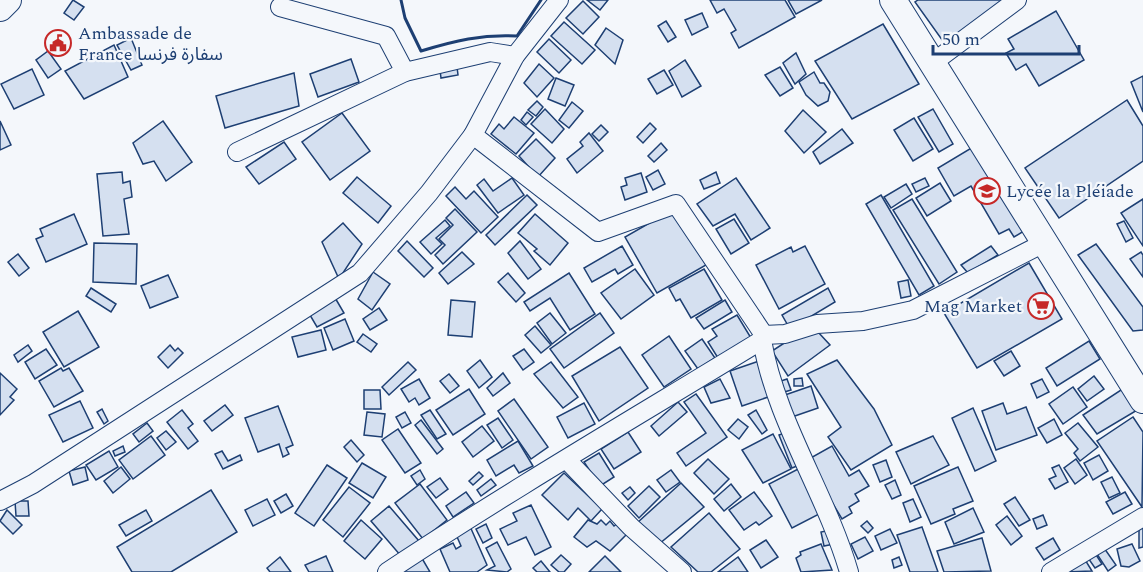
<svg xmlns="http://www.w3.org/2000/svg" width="1143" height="572" font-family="Spectral,'Noto Sans Arabic',serif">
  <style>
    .building { fill: #d5e0f0; stroke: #1d3f73; stroke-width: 1.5 }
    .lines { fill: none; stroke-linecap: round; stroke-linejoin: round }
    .street-casing { stroke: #1d3f73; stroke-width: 20 }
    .secondary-casing { stroke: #1d3f73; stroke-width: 28 }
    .street { stroke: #f4f7fb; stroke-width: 18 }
    .secondary { stroke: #f4f7fb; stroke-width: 26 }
    .wall { stroke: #1d3f73; stroke-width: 3 }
    .labels { text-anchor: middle; stroke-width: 4.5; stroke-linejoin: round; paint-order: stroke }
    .poi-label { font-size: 18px; fill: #1d3f73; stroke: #f4f7fb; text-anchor: start }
  </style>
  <rect width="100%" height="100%" fill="#f4f7fb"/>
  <g class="building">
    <path d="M73,0l11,7 -10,13 -10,-7z"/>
    <path d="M587,0h21l-8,10z"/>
    <path d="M710,0h75l10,17 -56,31 -8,-15 5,-3 -12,-21 -7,4z"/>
    <path d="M788,0h34l-26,14z"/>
    <path d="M918,0h90l-63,44 -30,-42z"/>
    <path d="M583,1l16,16 -16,17 -17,-16z"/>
    <path d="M1056,11l28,49 -45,26 -13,-22 -10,6 -10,-17 8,-4 -6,-10z"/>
    <path d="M702,13l6,14 -16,8 -7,-15z"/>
    <path d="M666,21l10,16 -8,5 -10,-16z"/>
    <path d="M564,22l31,28 -13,14 -31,-28z"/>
    <path d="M883,24l36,60 -67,35 -37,-58z"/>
    <path d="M606,28l17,12 -8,24 -20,-19z"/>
    <path d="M131,38l11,27 -11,5 -14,-25z"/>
    <path d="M549,39l22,21 -12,13 -22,-21z"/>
    <path d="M114,45l14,32 -44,22 -19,-28z"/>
    <path d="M48,51l13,18 -13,9 -12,-18z"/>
    <path d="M796,53l10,21 -11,10 -12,-21z"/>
    <path d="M351,59l8,23 -41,15 -8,-23z"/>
    <path d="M685,60l16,26 -19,11 -13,-26z"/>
    <path d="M539,64l15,14 -17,19 -13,-14z"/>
    <path d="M457,67l1,8 -17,3 -1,-8z"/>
    <path d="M780,67l13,21 -13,8 -15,-21z"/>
    <path d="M32,69l12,26 -30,14 -13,-25z"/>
    <path d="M664,70l9,15 -16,9 -9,-15z"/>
    <path d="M814,72l6,11h4l6,9 -2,9 -10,5 -12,-11 -7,-13z"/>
    <path d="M294,73l5,33 -74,22 -9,-32z"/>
    <path d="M1143,76v36l-12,-30z"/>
    <path d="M556,78l18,7 -9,21 -17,-7z"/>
    <path d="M1127,100l16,26v35l-84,57 -34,-50z"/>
    <path d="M537,101l6,6 -7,9 -8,-6z"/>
    <path d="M572,102l11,9 -14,17 -10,-8z"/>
    <path d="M545,109l19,20 -12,14 -21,-19z"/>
    <path d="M933,109l20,35 -14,8 -21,-35z"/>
    <path d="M803,110l23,22 -22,21 -19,-22z"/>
    <path d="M527,112l6,5 -7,8 -5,-5z"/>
    <path d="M342,113l28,38 -40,29 -28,-38z"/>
    <path d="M514,117l20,16 -18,21 -25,-20 8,-10 5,5z"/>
    <path d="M914,118l19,31 -20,12 -19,-31z"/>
    <path d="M0,121l11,24 -11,5z"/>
    <path d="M163,121l29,41 -26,19 -12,-20 -11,3 -10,-21z"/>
    <path d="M650,123l6,6 -13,14 -6,-6z"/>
    <path d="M601,125l7,7 -9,9 -7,-7z"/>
    <path d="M842,129l11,14 -33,21 -7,-12z"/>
    <path d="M589,133l14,18 -26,22 -10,-14 16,-13 -3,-4z"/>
    <path d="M536,139l19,19 -17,19 -19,-21z"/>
    <path d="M284,142l12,17 -37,25 -13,-17z"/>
    <path d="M661,143l6,7 -13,12 -6,-6z"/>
    <path d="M973,147l51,84 -10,6 -5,-8 -10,5 -28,-48 -17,10 -16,-28z"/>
    <path d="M658,170l7,14 -12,6 -7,-13z"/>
    <path d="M122,172l1,11 7,-2 2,16 -8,2 5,35 -26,2 -6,-62z"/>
    <path d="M716,172l4,11 -16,6 -4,-9z"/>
    <path d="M641,173l6,19 -22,8 -4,-13 6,-2 -2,-7z"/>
    <path d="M357,177l34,29 -13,17 -35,-30z"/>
    <path d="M512,178l12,17 -26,18 -21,-28 7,-6 9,12z"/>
    <path d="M736,178l34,50 -19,12 -16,-26 -22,12 -16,-22z"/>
    <path d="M925,178l4,8 -13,6 -4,-8z"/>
    <path d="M940,183l11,18 -24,15 -11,-18z"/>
    <path d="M906,184l6,10 -21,14 -7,-11z"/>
    <path d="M455,187l11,12 8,-8 24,26 -17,16 -35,-37z"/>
    <path d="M527,195l10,10 -42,40 -9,-10z"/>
    <path d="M881,195l53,91 -15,9 -53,-91z"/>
    <path d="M912,199l45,73 -18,12 -46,-74z"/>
    <path d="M1143,199v47l-22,-33z"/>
    <path d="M455,209l22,23 -34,32 -8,-9 10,-10 -6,-6 14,-14 -7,-7z"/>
    <path d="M674,209l32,56 -49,28 -32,-56z"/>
    <path d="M74,214l13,30 -41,18 -10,-23 7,-3 -3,-7z"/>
    <path d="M535,214l33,29 -18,22 -16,-14 3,-2 -19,-16z"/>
    <path d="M734,219l15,24 -18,11 -15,-25z"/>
    <path d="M445,220l5,6 -14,12 6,6 -11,10 -11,-12z"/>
    <path d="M1124,221l9,17 -7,4 -9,-18z"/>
    <path d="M343,223l19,21 -23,35 -17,-37z"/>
    <path d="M407,241l26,27 -9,9 -26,-26z"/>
    <path d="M520,241l21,28 -13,10 -20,-26z"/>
    <path d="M94,243l43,1 -1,40 -43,-2z"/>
    <path d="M1096,244l47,63v23l-10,1 -55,-76z"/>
    <path d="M622,246l11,19 -15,9 -3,-5 -23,13 -8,-14z"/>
    <path d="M805,246l20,38 -46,25 -23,-44 35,-18 2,5z"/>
    <path d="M991,246l7,9 -30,18 -7,-8z"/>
    <path d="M462,252l12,12 -26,20 -9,-11z"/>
    <path d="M1141,252l2,3v22l-13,-18z"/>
    <path d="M18,254l11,14 -10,8 -11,-14z"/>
    <path d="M1029,263l33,56 -85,49 -33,-55z"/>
    <path d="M635,269l19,26 -33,24 -20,-26z"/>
    <path d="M704,269l18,31 -31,18 -11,-19 -4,2 -7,-13z"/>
    <path d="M373,272l17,12 -18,26 -14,-11z"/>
    <path d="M508,273l17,20 -9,9 -18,-20z"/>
    <path d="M569,273l26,41 -25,16 -20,-32 -20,13 -6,-9z"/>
    <path d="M168,275l10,22 -28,11 -9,-22z"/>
    <path d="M908,280l3,16 -10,2 -3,-16z"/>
    <path d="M91,288l25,16 -5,8 -25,-16z"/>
    <path d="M828,288l7,14 -45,27 -8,-14z"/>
    <path d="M334,296l10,17 -27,14 -10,-17z"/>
    <path d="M451,300l24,2 -3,35 -24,-2z"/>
    <path d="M725,300l7,12 -28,17 -8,-11z"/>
    <path d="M379,308l8,12 -17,10 -7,-11z"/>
    <path d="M78,311l21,36 -35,20 -21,-35z"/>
    <path d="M550,313l16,20 -14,11 -15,-21z"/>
    <path d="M600,313l14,20 -50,35 -14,-19z"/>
    <path d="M737,315l14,23 -33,20 -10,-16 9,-6 -5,-7z"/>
    <path d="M345,319l9,22 -21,9 -9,-22z"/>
    <path d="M535,326l16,19 -10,8 -16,-18z"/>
    <path d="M321,330l5,20 -28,7 -6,-20z"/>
    <path d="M818,332l12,13 -42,31 -16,-25 23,-15z"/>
    <path d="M363,334l14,10 -6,8 -14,-10z"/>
    <path d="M669,336l22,33 -27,18 -22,-32z"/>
    <path d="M702,339l13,19 -17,11 -13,-18z"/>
    <path d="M1089,341l11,18 -43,27 -11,-18z"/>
    <path d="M28,345l4,6 -14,11 -4,-7z"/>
    <path d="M170,345l5,6 3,-3 5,5 -15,15 -10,-11z"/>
    <path d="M620,347l28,41 -49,33 -27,-45z"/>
    <path d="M46,349l11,16 -22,14 -10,-17z"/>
    <path d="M524,349l10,13 -11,8 -10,-14z"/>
    <path d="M1011,351l9,15 -16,10 -10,-15z"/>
    <path d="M480,360l12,17 -13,11 -12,-17z"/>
    <path d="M762,360l12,35 -32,11 -12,-35z"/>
    <path d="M837,360l37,49 18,36 -41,25 -23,-33 13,-10 -34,-53z"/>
    <path d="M408,362l8,8 -27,25 -7,-8z"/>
    <path d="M551,362l27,35 -15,11 -29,-34z"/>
    <path d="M61,368l2,3 6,-3 14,23 -29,16 -15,-26z"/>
    <path d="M0,373l17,16 -7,8 4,3 -14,15z"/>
    <path d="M503,373l7,10 -17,13 -6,-8z"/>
    <path d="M449,374l10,12 -9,7 -10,-12z"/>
    <path d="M1094,376l10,13 -17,12 -9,-12z"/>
    <path d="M802,378l1,8h-9v-7z"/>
    <path d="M419,379l11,19 -11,7 -4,-7 -6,4 -8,-13z"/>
    <path d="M720,379l10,19 -19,5 -7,-16z"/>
    <path d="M787,379l4,11 -10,3 -3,-11z"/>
    <path d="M1042,379l7,13 -12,6 -6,-14z"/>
    <path d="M811,386l7,22 -29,10 -7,-22z"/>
    <path d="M1073,387l14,20 -24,17 -14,-20z"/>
    <path d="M1124,388l15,21 -42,25 -14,-19z"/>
    <path d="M469,389l16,25 -32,21 -17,-25z"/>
    <path d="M364,390h16l1,19h-17z"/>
    <path d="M696,394l31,43 -41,29 -9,-13 29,-20 -22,-31z"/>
    <path d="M514,399l34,48 -17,12 -33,-48z"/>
    <path d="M80,401l13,27 -30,14 -14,-27z"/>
    <path d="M678,402l9,10 -28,24 -8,-10z"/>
    <path d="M584,403l11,21 -27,14 -11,-21z"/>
    <path d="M1003,403l4,11 19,-7 11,28 -41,15 -14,-39z"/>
    <path d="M225,405l8,10 -21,16 -8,-10z"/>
    <path d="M278,406l15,39 -7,3 3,6 -6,3 -4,-13 -21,8 -13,-34z"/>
    <path d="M973,408l23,53 -21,10 -23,-53z"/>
    <path d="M102,409l6,12 -4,3 -7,-12z"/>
    <path d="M182,410l11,14 -5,4 10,13 -10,8 -21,-27z"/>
    <path d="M430,410l16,24 -9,5 -16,-24z"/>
    <path d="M756,410l11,20 -5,4 -14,-19z"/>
    <path d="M367,412l18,2 -3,23 -18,-2z"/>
    <path d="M405,412l6,11 -9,5 -6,-11z"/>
    <path d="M1133,417l10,15 -1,75 -45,-66z"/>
    <path d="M498,418l15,22 -11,8 -15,-23z"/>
    <path d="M738,419l10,8 -9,12 -11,-9z"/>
    <path d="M1054,419l8,16 -15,8 -9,-15z"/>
    <path d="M421,420l22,29 -6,5 -22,-29z"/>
    <path d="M147,423l6,8 -14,11 -6,-8z"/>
    <path d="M1078,423l20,24 -18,14 -6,-8 4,-4 -13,-16z"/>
    <path d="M482,426l12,15 -21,16 -11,-15z"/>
    <path d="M398,429l23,34 -16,10 -23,-33z"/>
    <path d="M166,431l10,11 -10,8 -9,-12z"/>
    <path d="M628,432l13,20 -27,17 -13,-20z"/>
    <path d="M788,432l14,32 -10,4 -13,-33z"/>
    <path d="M773,434l18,35 -28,14 -21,-33z"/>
    <path d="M151,436l14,19 -32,24 -14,-19z"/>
    <path d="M933,436l16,29 -38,19 -15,-32z"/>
    <path d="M351,440l13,15 -7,7 -13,-15z"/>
    <path d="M518,441l15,25 -14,7 -5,-8 -18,11 -9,-16z"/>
    <path d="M123,446l2,6 -10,4 -2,-5z"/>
    <path d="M832,446l17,30 10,-6 10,16 -14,8 4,7 -10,6 3,6 -10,6 -35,-59z"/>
    <path d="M109,451l9,16 -22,13 -10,-15z"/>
    <path d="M222,451l6,10 12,-6 2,5 -19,9 -8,-15z"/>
    <path d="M599,453l15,24 -14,9 -16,-24z"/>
    <path d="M1099,455l9,16 -15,9 -9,-17z"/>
    <path d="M708,459l21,20 -15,15 -20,-21z"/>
    <path d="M1076,459l11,16 -12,9 -11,-16z"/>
    <path d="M886,460l6,17 -12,5 -7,-17z"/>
    <path d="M362,463l24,14 -13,21 -24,-15z"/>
    <path d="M327,465l20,13 -33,48 -19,-13z"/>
    <path d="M1059,465l9,17 -13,7 -6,-10 7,-3 -4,-8z"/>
    <path d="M85,467l3,13 -15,5 -4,-14z"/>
    <path d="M121,467l9,12 -17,14 -9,-12z"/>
    <path d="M802,467l23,44 -33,17 -23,-44z"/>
    <path d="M958,467l15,34 -20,8 2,5 -24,10 -17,-38z"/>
    <path d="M420,470l5,9 -8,6 -6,-9z"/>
    <path d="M671,470l9,12 -14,10 -9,-12z"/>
    <path d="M479,472l4,4 -10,9 -4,-4z"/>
    <path d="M564,473l38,36 -11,12 -13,-13 -10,12 -26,-25z"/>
    <path d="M1112,477l8,16 -11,5 -8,-16z"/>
    <path d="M440,478l8,11 -12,9 -9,-11z"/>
    <path d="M491,479l5,6 -15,11 -4,-6z"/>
    <path d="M895,480l6,15 -9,4 -7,-14z"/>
    <path d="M681,483l23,24 -45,37 -22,-21z"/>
    <path d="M420,484l27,36 -24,19 -28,-36z"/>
    <path d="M731,484l10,13 -17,14 -10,-12z"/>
    <path d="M649,486l11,11 -21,21 -11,-12z"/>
    <path d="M349,487l21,16 -27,34 -20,-17z"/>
    <path d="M630,487l5,6 -7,7 -6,-7z"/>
    <path d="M211,490l26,42 -66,40h-39l-15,-25z"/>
    <path d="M466,492l8,11 -21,14 -7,-11z"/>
    <path d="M754,492l18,24 -13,9 -3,-3 -12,8 -15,-20z"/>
    <path d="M1125,492l7,12 -19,10 -7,-12z"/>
    <path d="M286,494l7,12 -12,7 -7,-12z"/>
    <path d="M1015,497l15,23 -11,6 -15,-22z"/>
    <path d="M267,499l8,16 -22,11 -8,-16z"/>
    <path d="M913,499l8,18 -11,5 -7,-19z"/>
    <path d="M15,501h13l1,15h-13z"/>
    <path d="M531,505l20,42 -16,8 -9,-18 -18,8 -8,-16 17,-8 -4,-8z"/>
    <path d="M389,506l30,35 -18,15 -30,-35z"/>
    <path d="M973,508l11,24 -30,12 -9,-22z"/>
    <path d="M7,510l15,15 -9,9 -13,-13z"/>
    <path d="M146,510l6,11 -26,15 -7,-11z"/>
    <path d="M709,513l31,36 -29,23h-13l-27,-25z"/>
    <path d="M1043,515l4,10 -10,4 -4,-10z"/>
    <path d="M1007,516l15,20 -11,9 -15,-20z"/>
    <path d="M361,520l21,19 -17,20 -21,-18z"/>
    <path d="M588,520l9,4 4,-4 5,5 4,-4 4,5 4,-3 10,10 -18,18 -14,-10 -9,6 -13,-10z"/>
    <path d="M867,521l6,7 -5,5 -7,-7z"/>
    <path d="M469,524l18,41 -10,7h-27l-10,-23 13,-6 3,6 5,-3 -7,-16z"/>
    <path d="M486,524l6,14 -9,5 -7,-14z"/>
    <path d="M1143,526v21l-4,1v-18z"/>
    <path d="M922,527l16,45h-28l-13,-37z"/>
    <path d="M890,529l7,14 -16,7 -6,-14z"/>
    <path d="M831,530l3,14 -10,2 -3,-14z"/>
    <path d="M865,537l8,14 -15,8 -7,-15z"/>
    <path d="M982,538l9,33 -47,1 -7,-21z"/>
    <path d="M1053,538l7,12 -16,10 -8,-12z"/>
    <path d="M766,540l12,17 -17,11 -11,-18z"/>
    <path d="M497,542l14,27 -4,3 -20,-2 8,-4 -9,-18z"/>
    <path d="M821,544l11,26 -31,2 -5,-14 5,-3 -1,-3z"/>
    <path d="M1132,544l8,17 -11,6 -8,-1 -4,-17z"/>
    <path d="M1102,545l14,20 -8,6 -13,-20z"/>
    <path d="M1093,550l9,14 -7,4 -9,-13z"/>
    <path d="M420,555l10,17h-40z"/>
    <path d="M561,555l10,9 -7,8h-5l-8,-7z"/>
    <path d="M326,556l7,16h-24l-4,-7z"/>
    <path d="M605,556l16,16h-32z"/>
    <path d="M280,557l11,15h-21l-3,-4z"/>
    <path d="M738,557l10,15h-30z"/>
    <path d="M899,557l3,8 -8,3 -2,-8z"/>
    <path d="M1084,558l8,13 -27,1z"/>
    <path d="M541,561l9,11h-13l-4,-4z"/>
  </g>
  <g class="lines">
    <defs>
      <g id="street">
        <path d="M280,7l106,29 19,36"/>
        <path d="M931,64l86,-64"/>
        <path d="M473,135l125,97 78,-28 88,131"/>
        <path d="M237,152l168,-80 85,-20 25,4"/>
        <path d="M762,340c14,82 64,153 87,232"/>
        <path d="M567,460l64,67 51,45"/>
        <path d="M0,501l33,-17 327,-211 69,-80 44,-58 42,-79 44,-56"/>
        <path d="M387,572c122,-81 249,-155 375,-232l2,-5 21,-1 32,-10 46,-3 50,-11 133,-68"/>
        <path d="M1051,572l92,-55"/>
      </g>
      <g id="secondary">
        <path d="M893,0l250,400"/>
        <path d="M0,8l8,-8"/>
      </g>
    </defs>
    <use href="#street" class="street-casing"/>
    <use href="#secondary" class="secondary-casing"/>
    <use href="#street" class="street"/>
    <use href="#secondary" class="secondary"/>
    <path class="wall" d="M401,0l4,18 16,33c33,-10 61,-17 96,-15l24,-36"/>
  </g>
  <defs>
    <symbol id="civic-ring" viewBox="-11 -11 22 22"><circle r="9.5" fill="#f4f7fb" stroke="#c62828" stroke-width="1.5"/><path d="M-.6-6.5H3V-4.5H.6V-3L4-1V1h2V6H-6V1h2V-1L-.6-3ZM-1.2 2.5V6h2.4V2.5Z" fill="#c62828"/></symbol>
    <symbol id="school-ring" viewBox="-11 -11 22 22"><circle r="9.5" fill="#f4f7fb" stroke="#c62828" stroke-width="1.5"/><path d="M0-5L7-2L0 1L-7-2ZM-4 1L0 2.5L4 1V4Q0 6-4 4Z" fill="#c62828"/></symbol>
    <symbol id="supermarket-ring" viewBox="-11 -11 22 22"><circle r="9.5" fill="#f4f7fb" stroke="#c62828" stroke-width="1.5"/><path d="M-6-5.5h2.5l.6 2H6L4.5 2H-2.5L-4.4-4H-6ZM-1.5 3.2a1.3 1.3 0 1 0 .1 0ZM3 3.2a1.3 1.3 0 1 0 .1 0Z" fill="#c62828"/></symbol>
  </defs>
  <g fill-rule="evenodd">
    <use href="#civic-ring" x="43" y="28" width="30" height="30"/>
    <use href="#school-ring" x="972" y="176" width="30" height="30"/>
    <use href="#supermarket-ring" x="1026" y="291" width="30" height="30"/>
  </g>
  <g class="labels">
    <g class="poi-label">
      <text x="78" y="39">Ambassade de<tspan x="78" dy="21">France سفارة فرنسا</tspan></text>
      <text x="1006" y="197">Lycée la Pléiade</text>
      <text x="1022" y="312" text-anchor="end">Mag Market</text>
    </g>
  </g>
  <path d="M933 45v9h146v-9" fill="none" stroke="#1d3f73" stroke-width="3"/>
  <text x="942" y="45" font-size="18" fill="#1d3f73" stroke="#f4f7fb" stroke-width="4.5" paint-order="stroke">50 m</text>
</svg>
